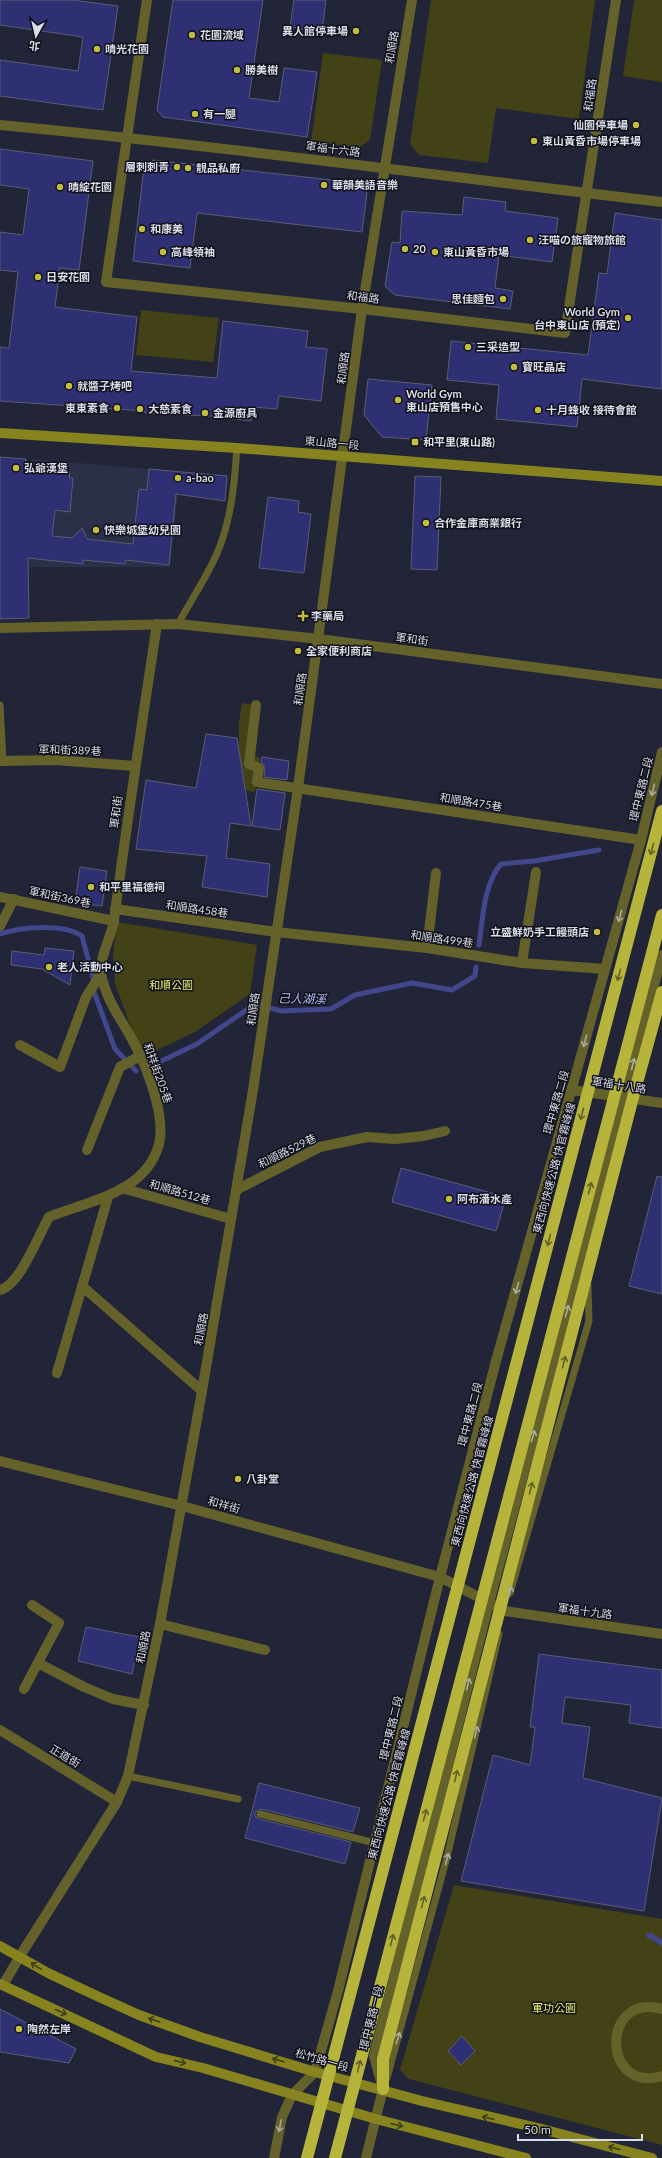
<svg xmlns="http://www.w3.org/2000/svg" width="662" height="2158" font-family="Lato,'Noto Sans TC','Noto Sans JP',sans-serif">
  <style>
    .built { fill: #2b2f47 }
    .green { fill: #434116 }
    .water { fill: #42478c }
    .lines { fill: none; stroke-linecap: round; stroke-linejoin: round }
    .stream { stroke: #42478c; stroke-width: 5 }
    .building { fill: #2e3073; stroke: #595d73 }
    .lane { stroke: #64622a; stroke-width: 7 }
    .street { stroke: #64622a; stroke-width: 10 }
    .secondary { stroke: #87841f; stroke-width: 10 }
    .highway { stroke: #b7b43c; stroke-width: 12 }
    .highway-bridge { stroke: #b7b43c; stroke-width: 12 }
    .oneway { stroke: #aaab9d }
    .oneway2 { stroke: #62622a }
    .oneway3 { stroke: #3e3e1a }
    .poi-dot { fill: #c1bd3f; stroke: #0e0f17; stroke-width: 1.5 }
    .labels { text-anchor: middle; stroke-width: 3; stroke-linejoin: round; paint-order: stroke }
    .poi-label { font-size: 11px; font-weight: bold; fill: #d9dce9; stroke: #0e0f17; text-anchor: start }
    .street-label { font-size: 11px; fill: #d9dce9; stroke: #0e0f17 }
    .park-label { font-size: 11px; fill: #ece870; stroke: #0e0f17 }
    .water-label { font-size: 12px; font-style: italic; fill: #b4bdf9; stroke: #0e0f17 }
  </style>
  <rect width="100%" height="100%" fill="#222538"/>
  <path class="built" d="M32,459l129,11 17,23 -8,74h-160z"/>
  <g class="green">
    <path d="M431,0h164l-16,119 -83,-11 -8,55 -69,-8 -9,-11z"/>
    <path d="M634,0h28v82l-39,-6z"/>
    <path d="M323,53l59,7 -12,80 -10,7 -49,-5z"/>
    <path d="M141,310l78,8 -6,44 -77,-7z"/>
    <path d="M242,703l18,3 -5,50 5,2 -5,34 -20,-3 4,-30v-37z"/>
    <path d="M117,922l140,23 -7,49 -55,38 -53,25 -27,-73 -2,-29z"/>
    <path d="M454,1885l208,34v226l-253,-66 -9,-9z"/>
  </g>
  <path class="water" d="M646,1933h6l10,7v7l-9,-7 -6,-2z"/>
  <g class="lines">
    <g class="stream">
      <path d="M0,934c21,-7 63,-11 82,2l11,42 1,14 21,57 21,22"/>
      <path d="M479,945c4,-26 4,-60 22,-81l33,-3 65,-11"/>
      <path d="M153,1065l44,-21 58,-40 26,7 50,-2 24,-14 57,-12 40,7 23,-14 1,-9"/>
    </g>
  </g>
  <g class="building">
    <path d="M0,0h72l46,6 -15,104 -103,-14v-36l78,11 5,-34 -83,-12z"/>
    <path d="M173,0h90l-14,98 30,4 5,-34 33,4 -10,65 -144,-20 -6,-7z"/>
    <path d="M294,0h32l-4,32 -32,-5z"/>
    <path d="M0,149l93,12 -14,109 -19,-2 -5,39 82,10 -6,54 86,7 6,-57 85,10 -2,16 21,2 -6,52 -42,-5 -2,13 -24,-2 -2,14 -40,-5 -66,-3v-2l-145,-10v-54l9,1 9,-76 -18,-2v-38l23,3 6,-46 -29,-4z"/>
    <path d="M153,160l206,23 8,10 -5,39 -165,-19 -7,55 -57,-7 11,-94z"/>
    <path d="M464,197l42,5 -1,9 53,7 -6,44 -53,-7 -4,33 18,3 -3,18 -115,-14 -10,-9 7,-44 8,1 2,-32 60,4z"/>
    <path d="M615,213l47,7v169l-80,-10 -5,48 -81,-8 3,-34 -52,-5 4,-39 137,14 11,-82 8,1z"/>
    <path d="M368,379l64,6 -6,55 -44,-3 -18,-22z"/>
    <path d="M0,457l26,2 -1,13 28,-3 17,3 -1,6h4l-3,34 -15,-2 -3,26 20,2 10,-10 5,11 46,5 6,-55 8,1 2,-21 78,7 -2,25 -49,-7 -7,71 -43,-5 -1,4 -42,-4v4l-55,-6 1,60 -29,1z"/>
    <path d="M415,476l26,1 -4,93 -26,-1z"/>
    <path d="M268,497l31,4 -1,11 13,2 -7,59 -45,-5z"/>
    <path d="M206,734l31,4 14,88 -21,-3 -4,35 44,6 -3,33 -65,-10 5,-31 -71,-7 10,-69 50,8z"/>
    <path d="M262,757l27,4 -2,19 -23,-3 1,-11 -4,-4z"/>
    <path d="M257,789l28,4 -5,37 -28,-4z"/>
    <path d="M80,867l27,4 -5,35 -27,-3z"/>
    <path d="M45,948l29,3 -4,34 -28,-16 -31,-4 1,-14 32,4z"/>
    <path d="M401,1168l105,29 -10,34 -104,-29z"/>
    <path d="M657,1176l5,1v117l-33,-8z"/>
    <path d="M86,1627l54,10 -8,37 -54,-13z"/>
    <path d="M539,1654l123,16v58l-33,-5 2,-18 -66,-8 -3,26 28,4 -7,51 79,20 -18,113 -183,-30 32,-126 37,10 5,-38h-5z"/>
    <path d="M259,1783l101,25 -7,24 -92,-23 -6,3v4l4,3 92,23 -6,22 -100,-26z"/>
    <path d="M0,2009l76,40 -7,14 -69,-11z"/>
    <path d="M462,2036l13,15 -14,14 -13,-14z"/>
  </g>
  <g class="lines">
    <g class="lane">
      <path d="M178,624c17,-31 40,-63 48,-97 7,-26 9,-53 11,-79"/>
      <path d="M0,705l3,56"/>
      <path d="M510,1593l79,-272 -1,-36"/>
      <path d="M128,1776l110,23"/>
      <path d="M260,1814l115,29"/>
      <path d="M387,2078l60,-221 52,-223"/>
    </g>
    <g class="street">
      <path d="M147,0l-41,282 256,27 203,24 51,-333"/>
      <path d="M0,125c221,21 441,51 662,77"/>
      <path d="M0,628l178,-4 141,15 343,45"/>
      <path d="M256,705l-7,59 10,4 -2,14 4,1"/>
      <path d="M0,761l55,-1 80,6"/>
      <path d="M263,783l378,57"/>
      <path d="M0,897l114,24"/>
      <path d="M115,909l161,23 151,16 95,15 83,6"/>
      <path d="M0,926l14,-27"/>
      <path d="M427,948l9,-75"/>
      <path d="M522,963l14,-91"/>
      <path d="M20,1045l40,22 26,-70 11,-17 4,-9"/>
      <path d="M572,1090l90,13"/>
      <path d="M87,1150l33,-83 20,-11"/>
      <path d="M122,1188l109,31"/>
      <path d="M236,1190l84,-43 47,-10 28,2 29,-3 21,-5"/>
      <path d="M82,1286l120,105"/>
      <path d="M0,1290c20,-5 38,-54 49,-73 40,-16 97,-24 110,-73 7,-27 -12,-77 -25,-101 -12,-23 -29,-44 -33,-70 -2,-15 11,-38 13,-53 13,-99 28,-197 43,-296"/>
      <path d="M57,1373l51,-176"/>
      <path d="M0,1461l182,45 258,71 65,34 157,23"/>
      <path d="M160,1624l105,26"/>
      <path d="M38,1663l46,24 29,12 31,6"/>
      <path d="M24,1689l35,-66 -27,-18"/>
      <path d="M0,1730l117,72"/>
      <path d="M3,1985l17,-29 97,-154 11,-26 32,-152 42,-233 51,-301 45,-302 64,-479 50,-309"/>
      <path d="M662,2009c-62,-17 -60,85 0,67"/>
      <path d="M274,2158l8,-41 10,-22 23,-23 23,-81 102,-414 56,-216 145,-521 21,-88"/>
      <path d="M366,2158l17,-69 -9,-33 115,-453 173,-648"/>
    </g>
    <g class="secondary">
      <path d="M0,433l237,15 425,33"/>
      <path d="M0,1946l48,27 51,24 40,18 61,22 115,35 107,29 116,27 114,30"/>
      <path d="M0,1984l156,73 47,11 173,51 150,39"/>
    </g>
    <path class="highway" d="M383,2089v-30l10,-38"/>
    <g class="highway-bridge">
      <path d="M393,2021l239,-920 30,-109"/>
      <path d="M307,2158l355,-1347"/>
      <path d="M335,2158l327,-1243"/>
    </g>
  </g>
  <defs><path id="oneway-shaft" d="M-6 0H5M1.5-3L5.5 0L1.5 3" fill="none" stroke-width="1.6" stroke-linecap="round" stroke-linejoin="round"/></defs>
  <g class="oneway">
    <use href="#oneway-shaft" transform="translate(653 790) rotate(104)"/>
    <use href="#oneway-shaft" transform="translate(620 916) rotate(105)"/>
    <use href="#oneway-shaft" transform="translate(585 1041) rotate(105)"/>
    <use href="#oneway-shaft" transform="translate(633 1064) rotate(-75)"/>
    <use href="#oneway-shaft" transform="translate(517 1288) rotate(106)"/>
    <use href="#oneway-shaft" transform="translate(567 1311) rotate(-75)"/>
    <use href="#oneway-shaft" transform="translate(533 1436) rotate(-75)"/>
    <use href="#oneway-shaft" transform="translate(510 1592) rotate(-74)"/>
    <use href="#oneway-shaft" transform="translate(468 1684) rotate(-76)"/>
    <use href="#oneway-shaft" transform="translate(476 1732) rotate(-77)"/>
    <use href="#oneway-shaft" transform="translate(447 1859) rotate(-75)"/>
    <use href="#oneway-shaft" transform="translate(398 2038) rotate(-72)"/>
    <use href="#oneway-shaft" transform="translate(280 2126) rotate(100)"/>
  </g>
  <g class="oneway2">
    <use href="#oneway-shaft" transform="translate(652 849) rotate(105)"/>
    <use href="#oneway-shaft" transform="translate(619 975) rotate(105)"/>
    <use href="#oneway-shaft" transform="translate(582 1114) rotate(105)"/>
    <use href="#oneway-shaft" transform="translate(590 1188) rotate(-75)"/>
    <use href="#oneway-shaft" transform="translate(549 1240) rotate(105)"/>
    <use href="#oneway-shaft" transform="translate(564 1362) rotate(-75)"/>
    <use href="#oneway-shaft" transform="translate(531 1488) rotate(-75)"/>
    <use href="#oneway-shaft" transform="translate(456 1776) rotate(-76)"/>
    <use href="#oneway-shaft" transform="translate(425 1815) rotate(-75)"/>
    <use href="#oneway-shaft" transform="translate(423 1902) rotate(-76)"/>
    <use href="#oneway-shaft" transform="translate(392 1940) rotate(-75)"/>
    <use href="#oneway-shaft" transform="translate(359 2066) rotate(-76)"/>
  </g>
  <g class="oneway3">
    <use href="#oneway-shaft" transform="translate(36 1966) rotate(-148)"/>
    <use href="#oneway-shaft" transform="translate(61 2012) rotate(25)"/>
    <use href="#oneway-shaft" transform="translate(154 2020) rotate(-161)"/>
    <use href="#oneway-shaft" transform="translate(278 2060) rotate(-163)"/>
    <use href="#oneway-shaft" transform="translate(180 2062) rotate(14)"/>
    <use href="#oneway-shaft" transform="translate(488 2118) rotate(-166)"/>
    <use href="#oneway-shaft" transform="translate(397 2125) rotate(14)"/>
    <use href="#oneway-shaft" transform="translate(614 2148) rotate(-165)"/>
  </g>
  <g class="poi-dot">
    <circle cx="356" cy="31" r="4"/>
    <circle cx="192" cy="35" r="4"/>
    <circle cx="97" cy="49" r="4"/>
    <circle cx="237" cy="70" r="4"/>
    <circle cx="195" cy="114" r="4"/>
    <circle cx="636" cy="125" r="4"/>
    <circle cx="534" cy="141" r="4"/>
    <circle cx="177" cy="167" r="4"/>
    <circle cx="188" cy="168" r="4"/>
    <circle cx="324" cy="185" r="4"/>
    <circle cx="60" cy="187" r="4"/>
    <circle cx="142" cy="229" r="4"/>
    <circle cx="530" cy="240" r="4"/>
    <circle cx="405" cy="249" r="4"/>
    <circle cx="163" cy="252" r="4"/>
    <circle cx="435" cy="252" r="4"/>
    <circle cx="38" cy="277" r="4"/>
    <circle cx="503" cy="299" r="4"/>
    <circle cx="628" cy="318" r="4"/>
    <circle cx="468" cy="347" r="4"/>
    <circle cx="514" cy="367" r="4"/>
    <circle cx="69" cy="386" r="4"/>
    <circle cx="398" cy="400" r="4"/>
    <circle cx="117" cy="408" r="4"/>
    <circle cx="140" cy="409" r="4"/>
    <circle cx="538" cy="410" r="4"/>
    <circle cx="205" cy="413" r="4"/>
    <rect x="411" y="438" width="8" height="8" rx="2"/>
    <circle cx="16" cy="468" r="4"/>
    <circle cx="178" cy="478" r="4"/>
    <circle cx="426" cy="523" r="4"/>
    <circle cx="96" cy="530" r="4"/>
    <path d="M301 610h4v4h4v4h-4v4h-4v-4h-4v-4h4z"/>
    <circle cx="298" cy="651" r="4"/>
    <circle cx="91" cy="887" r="4"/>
    <circle cx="597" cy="932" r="4"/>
    <circle cx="49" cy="967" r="4"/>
    <circle cx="449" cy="1199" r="4"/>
    <circle cx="238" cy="1479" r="4"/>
    <circle cx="19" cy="2029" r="4"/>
  </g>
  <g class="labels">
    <g class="poi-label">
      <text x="348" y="35" text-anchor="end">異人館停車場</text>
      <text x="200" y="39">花園流域</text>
      <text x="105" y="53">晴光花園</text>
      <text x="245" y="74">勝美樹</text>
      <text x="203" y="118">有一腿</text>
      <text x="628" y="129" text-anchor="end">仙園停車場</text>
      <text x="542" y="145">東山黃昏市場停車場</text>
      <text x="169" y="171" text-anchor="end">層刺刺青</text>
      <text x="196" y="172">靚品私廚</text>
      <text x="332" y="189">華韻美語音樂</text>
      <text x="68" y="191">晴綻花園</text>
      <text x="150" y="233">和康美</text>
      <text x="538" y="244">汪喵の旅寵物旅館</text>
      <text x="413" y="253">20</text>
      <text x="171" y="256">高峰領袖</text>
      <text x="443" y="256">東山黃昏市場</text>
      <text x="46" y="281">日安花園</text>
      <text x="495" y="303" text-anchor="end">思佳麵包</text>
      <text x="620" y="316" text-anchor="end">World Gym<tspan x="620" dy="13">台中東山店 (預定)</tspan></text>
      <text x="476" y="351">三采造型</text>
      <text x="522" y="371">寶旺晶店</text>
      <text x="77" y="390">就醬子烤吧</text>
      <text x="406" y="398">World Gym<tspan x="406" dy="13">東山店預售中心</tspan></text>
      <text x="109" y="412" text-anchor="end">東東素食</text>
      <text x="148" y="413">大慈素食</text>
      <text x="546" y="414">十月蜂收 接待會館</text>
      <text x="213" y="417">金源廚具</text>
      <text x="423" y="446">和平里(東山路)</text>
      <text x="24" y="472">弘爺漢堡</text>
      <text x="186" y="482">a-bao</text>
      <text x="434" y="527">合作金庫商業銀行</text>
      <text x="104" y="534">快樂城堡幼兒園</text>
      <text x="311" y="620">李藥局</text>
      <text x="306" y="655">全家便利商店</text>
      <text x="99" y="891">和平里福德祠</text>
      <text x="589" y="936" text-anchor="end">立盛鮮奶手工饅頭店</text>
      <text x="57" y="971">老人活動中心</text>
      <text x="457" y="1203">阿布潘水產</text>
      <text x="246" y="1483">八卦堂</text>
      <text x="27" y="2033">陶然左岸</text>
    </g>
    <g class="street-label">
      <text transform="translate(392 47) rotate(-81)" y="4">和順路</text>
      <text transform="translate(590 95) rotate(-82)" y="4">和福路</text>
      <text transform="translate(333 149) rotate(7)" y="4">軍福十六路</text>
      <text transform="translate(363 297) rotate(7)" y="4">和福路</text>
      <text transform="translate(343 368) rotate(-83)" y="4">和順路</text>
      <text transform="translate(332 443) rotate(5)" y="4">東山路一段</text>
      <text transform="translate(412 639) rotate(8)" y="4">軍和街</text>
      <text transform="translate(300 689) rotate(-82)" y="4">和順路</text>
      <text transform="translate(70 750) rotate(2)" y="4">軍和街389巷</text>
      <text transform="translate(641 789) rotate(-76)" y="4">環中東路二段</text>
      <text transform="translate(471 802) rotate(9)" y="4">和順路475巷</text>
      <text transform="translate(116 812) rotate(-82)" y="4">軍和街</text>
      <text transform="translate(60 897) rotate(12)" y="4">軍和街369巷</text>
      <text transform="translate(197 909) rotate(8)" y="4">和順路458巷</text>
      <text transform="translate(442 939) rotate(8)" y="4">和順路499巷</text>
      <text transform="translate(253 1009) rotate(-82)" y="4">和順路</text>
      <text transform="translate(158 1073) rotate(70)" y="4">和祥街205巷</text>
      <text transform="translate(619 1085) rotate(9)" y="4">軍福十八路</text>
      <text transform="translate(556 1102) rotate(-74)" y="4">環中東路二段</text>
      <text transform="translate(287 1151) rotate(-26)" y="4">和順路529巷</text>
      <text transform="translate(554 1168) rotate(-75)" y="4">東西向快速公路 快官霧峰線</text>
      <text transform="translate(180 1192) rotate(16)" y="4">和順路512巷</text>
      <text transform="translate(201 1329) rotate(-80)" y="4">和順路</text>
      <text transform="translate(470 1414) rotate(-75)" y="4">環中東路二段</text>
      <text transform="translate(472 1481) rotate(-75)" y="4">東西向快速公路 快官霧峰線</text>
      <text transform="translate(224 1505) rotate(16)" y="4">和祥街</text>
      <text transform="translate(585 1611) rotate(8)" y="4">軍福十九路</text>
      <text transform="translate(143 1647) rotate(-79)" y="4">和順路</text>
      <text transform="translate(391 1728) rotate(-76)" y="4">環中東路二段</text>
      <text transform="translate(65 1756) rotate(31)" y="4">正道街</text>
      <text transform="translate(389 1794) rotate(-75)" y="4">東西向快速公路 快官霧峰線</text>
      <text transform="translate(371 2018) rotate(-76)" y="4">環中東路一段</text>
      <text transform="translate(322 2060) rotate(16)" y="4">松竹路一段</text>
    </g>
    <g class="park-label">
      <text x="171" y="989">和順公園</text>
      <text x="554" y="2012">軍功公園</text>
    </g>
    <g class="water-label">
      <text transform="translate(302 999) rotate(1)" y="4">己人湖溪</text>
    </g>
  </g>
  <g transform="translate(36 36) rotate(188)" stroke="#0e0f17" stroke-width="3" paint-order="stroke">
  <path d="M0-3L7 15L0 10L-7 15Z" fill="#d9dce9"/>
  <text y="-6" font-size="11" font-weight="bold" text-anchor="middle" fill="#d9dce9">北</text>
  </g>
  <path d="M518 2134v6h124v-6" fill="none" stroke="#d9dce9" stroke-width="2"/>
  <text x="524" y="2134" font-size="12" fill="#d9dce9" stroke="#0e0f17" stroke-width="3" paint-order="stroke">50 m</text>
</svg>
